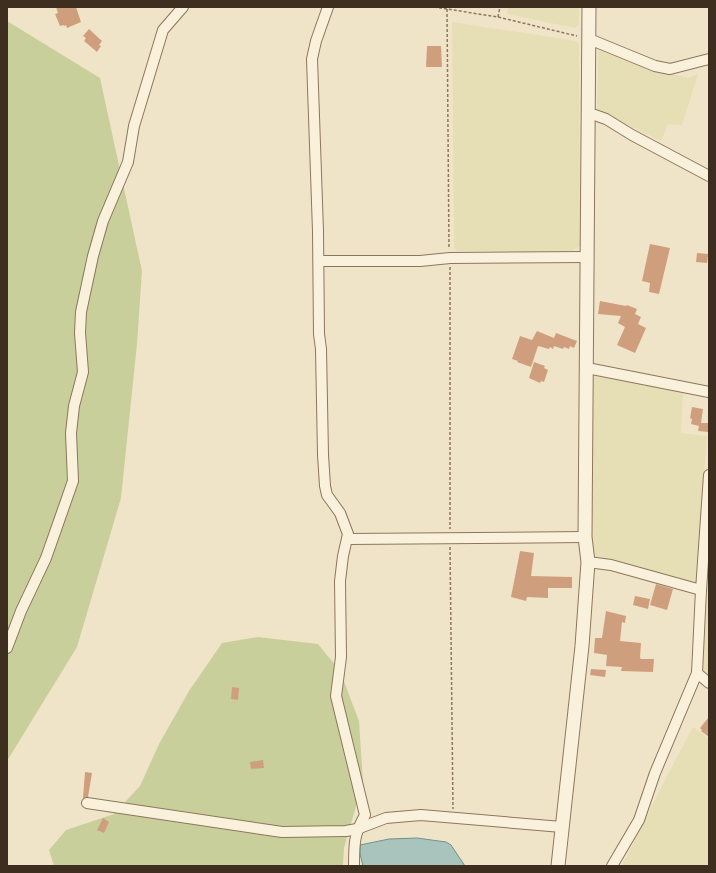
<svg xmlns="http://www.w3.org/2000/svg" width="716" height="873" font-family="'Playfair Display',serif">
  <style>
    .farmland { fill: #e6deb5 }
    .green { fill: #c9cf9b }
    .water { fill: #a9c4bc; stroke: #6f938a }
    .building { fill: #cf9f7d }
    .lines { fill: none; stroke-linecap: round; stroke-linejoin: round }
    .minor-casing { stroke: #8d765c; stroke-width: 12 }
    .tertiary-casing { stroke: #8d765c; stroke-width: 15 }
    .path { stroke: #8d765c; stroke-width: 1.5; stroke-dasharray: 3 2; stroke-linecap: butt }
    .minor { stroke: #faf1dc; stroke-width: 10 }
    .tertiary { stroke: #faf1dc; stroke-width: 13 }
  </style>
  <rect width="100%" height="100%" fill="#f0e4c8"/>
  <g class="farmland">
    <path d="M508,7h71v17l-4,4 -68,-14z"/>
    <path d="M452,22l124,19 3,3 1,202 -8,5h-114l-4,-3z"/>
    <path d="M598,50l37,14 34,9 19,5 10,-4 -16,51 -14,-1 -7,17 -64,-31z"/>
    <path d="M596,375l87,16 -2,42 26,3 -12,150 -103,-27 -1,-180z"/>
    <path d="M709,548v130l-8,-6z"/>
    <path d="M693,727l16,12v127h-87l40,-80z"/>
  </g>
  <g class="green">
    <path d="M7,21l93,57 42,193 -5,73 -16,154 -44,149 -70,114z"/>
    <path d="M258,637l60,7 22,27 19,50 4,61 -19,66 -1,18h-289l-5,-16 17,-20 48,-16 26,-28 19,-42 30,-53 33,-48z"/>
  </g>
  <path class="water" d="M417,838l29,4 5,3 14,21h-102l-3,-12v-9l29,-6z"/>
  <g class="building">
    <path d="M56,7h20l5,15 -14,6 -1,-3 -2,1v-1l-4,1 -5,-12 3,-1z"/>
    <path d="M89,29l13,12 -3,4 2,1 -4,6 -13,-11 2,-3 -3,-2z"/>
    <path d="M427,46h14l1,21h-16z"/>
    <path d="M650,244l20,4 -11,46 -10,-2 1,-9 -8,-2z"/>
    <path d="M697,253l11,1 -1,9 -11,-1z"/>
    <path d="M600,301l26,5 1,-1 10,4 -2,5 6,3 -3,7 8,4 -11,25 -18,-8 8,-18 -7,-4 3,-7 -23,-2z"/>
    <path d="M537,331l17,7 2,-5 21,8 -3,7 -4,-2 -1,3 -5,-2 -1,2 -9,-3 -1,3 -3,-2 -1,2 -11,-3 -7,21 -14,-5 1,-1 -6,-2 8,-23 12,4z"/>
    <path d="M534,362l11,4 -1,2 4,2 -4,12 -3,-1 -1,2 -11,-5z"/>
    <path d="M692,407l11,2 -2,14h8v9l-11,-1 1,-5 -8,-2 1,-5 -2,-1z"/>
    <path d="M520,551l14,2 -3,23 41,1v11h-24v10l-21,-1 -1,4 -15,-4z"/>
    <path d="M656,584l17,5 -6,21 -17,-5z"/>
    <path d="M635,596l15,3 -2,10 -15,-4z"/>
    <path d="M606,611l20,5 -1,7 -3,-1 -2,19 21,2 -1,15 1,1h13l-1,13 -32,-1 1,-4 -16,-1 1,-11 -13,-2 1,-15h7z"/>
    <path d="M591,669l15,1 -1,7 -15,-2z"/>
    <path d="M232,687l7,1 -1,12 -7,-1z"/>
    <path d="M709,717v20l-8,-6 1,-1 -2,-2z"/>
    <path d="M263,760l1,8 -13,1 -1,-7z"/>
    <path d="M85,772l7,1 -4,24 -5,1z"/>
    <path d="M103,818l6,4 -5,11 -7,-3z"/>
  </g>
  <g class="lines">
    <defs>
      <g id="minor">
        <path d="M328,7l-12,34 -4,18 6,172 1,103 2,15 2,106 2,31 2,9 13,18 8,21 -5,22 -3,25 1,76 -5,39 29,119c-11,19 -11,29 -11,51"/>
        <path d="M589,39l66,27 15,3 39,-10"/>
        <path d="M589,113l17,6 26,16 77,41"/>
        <path d="M319,261h101l30,-3 138,-1"/>
        <path d="M587,368l122,24"/>
        <path d="M347,539l238,-2"/>
        <path d="M588,562l23,3 90,25"/>
        <path d="M7,648l14,-37 25,-53 27,-77 -2,-48 3,-27 9,-34 -3,-39 1,-21 12,-56 10,-35 25,-59 6,-36 29,-96 20,-23"/>
        <path d="M697,673l12,10"/>
        <path d="M87,803l195,29 64,-1 11,-2 29,-11 35,-3 141,12"/>
        <path d="M612,866l27,-46 16,-47 42,-100 4,-83 8,-115"/>
      </g>
      <path id="tertiary" d="M558,866l24,-220 6,-84 -3,-25 4,-530"/>
    </defs>
    <use href="#minor" class="minor-casing"/>
    <use href="#tertiary" class="tertiary-casing"/>
    <g class="path">
      <path d="M210,7h7"/>
      <path d="M434,7l64,10 79,19"/>
      <path d="M447,9l2,240"/>
      <path d="M498,17l2,-10"/>
      <path d="M450,267v262"/>
      <path d="M450,547l3,262"/>
    </g>
    <use href="#minor" class="minor"/>
    <use href="#tertiary" class="tertiary"/>
  </g>
  <rect width="716" height="873" fill="none" stroke="#3d2e20" stroke-width="16"/>
</svg>
